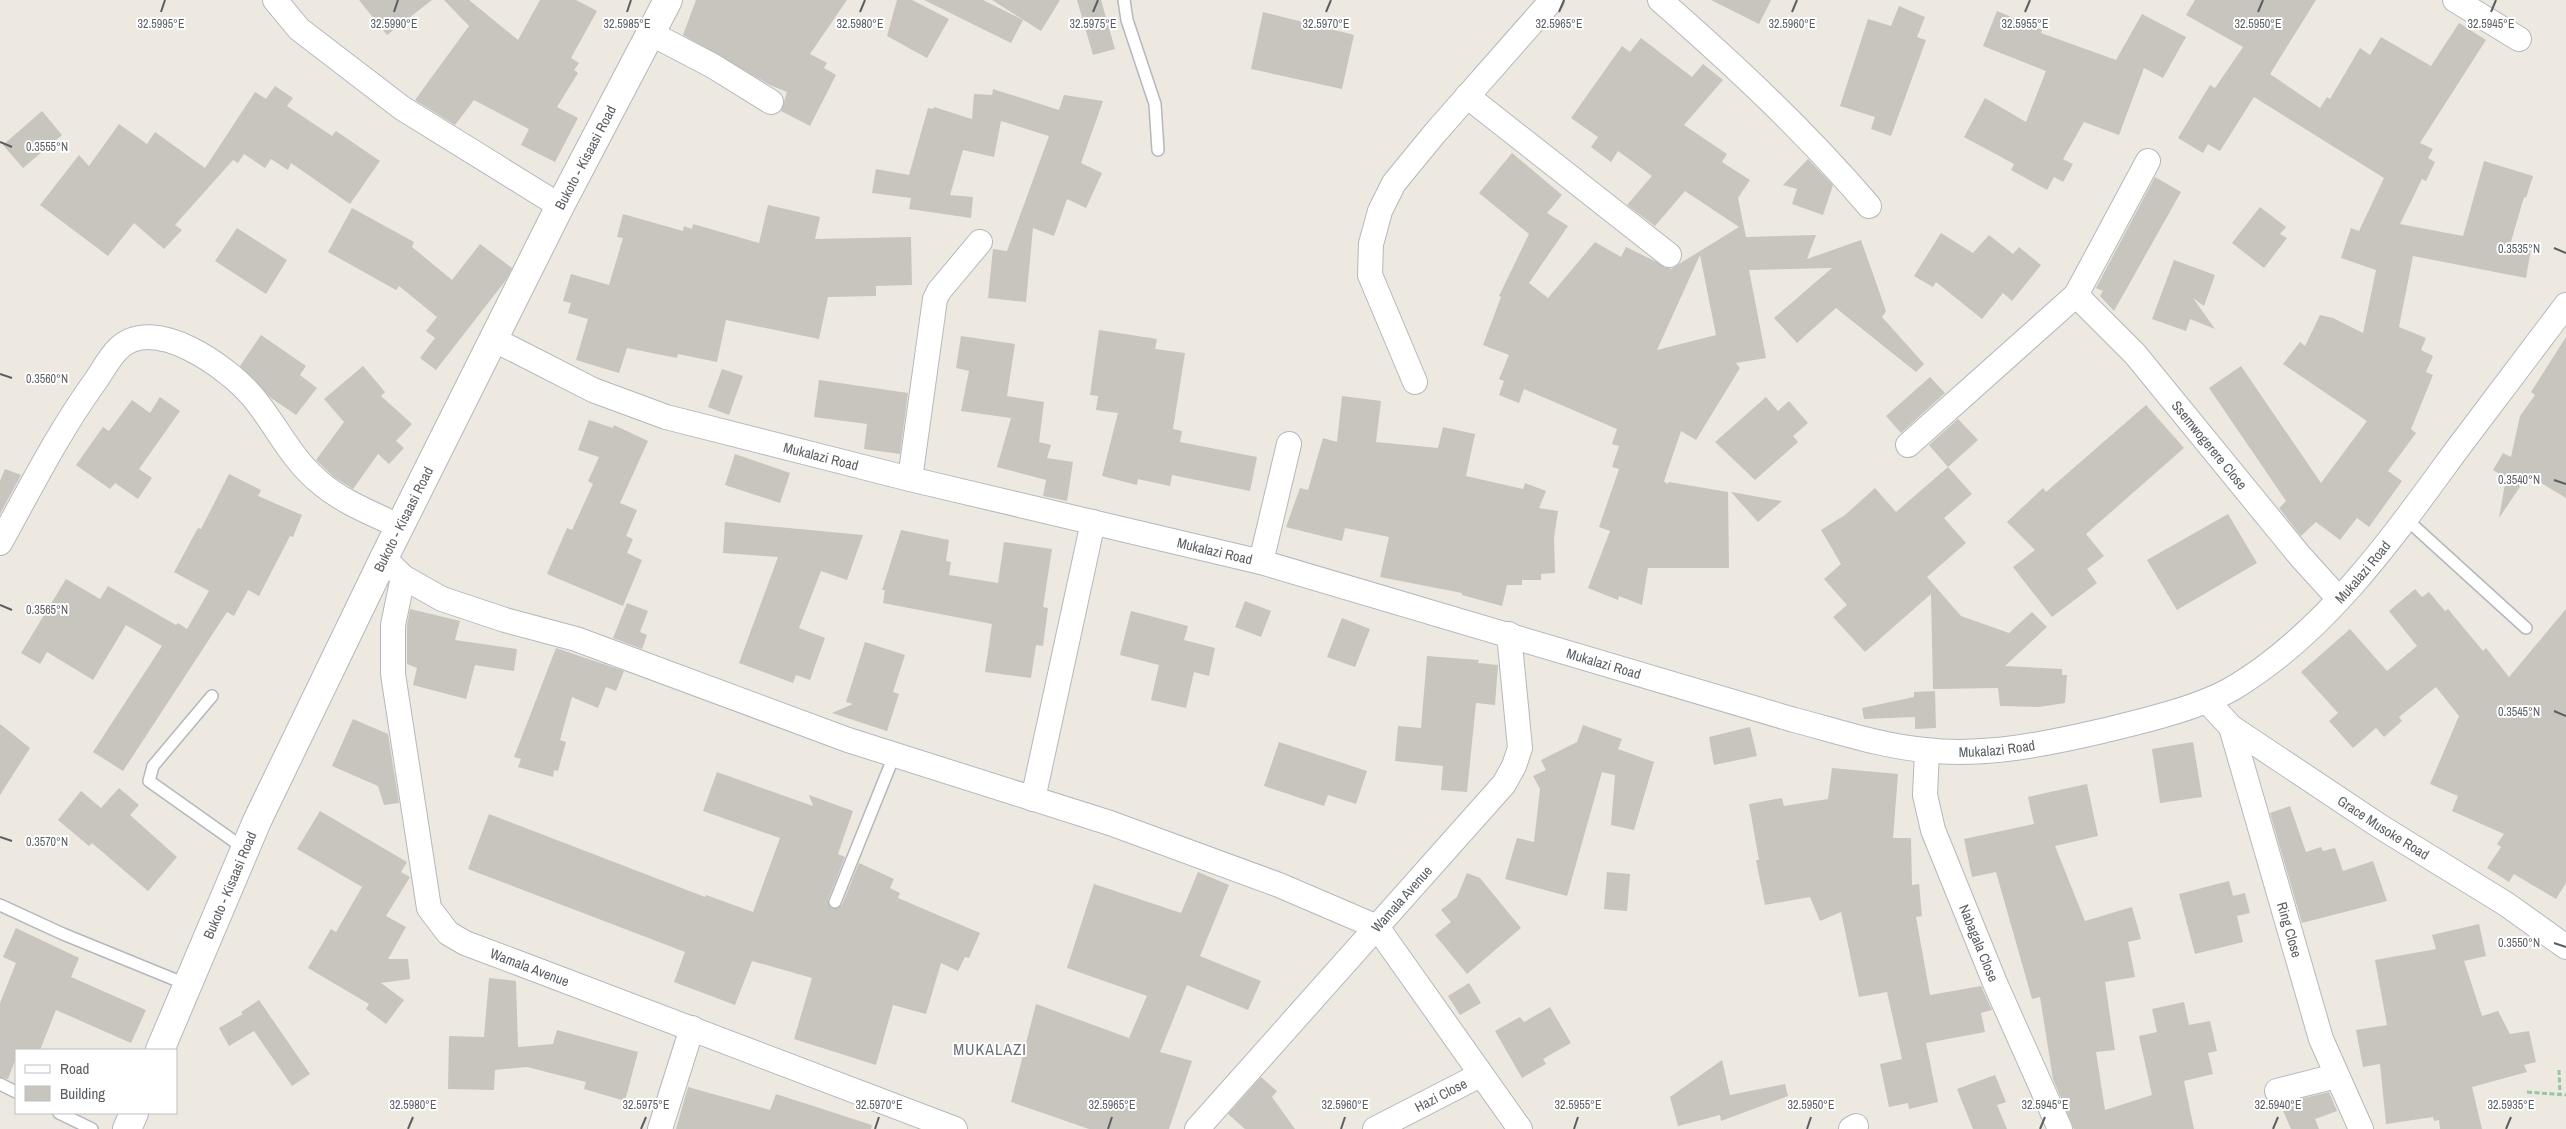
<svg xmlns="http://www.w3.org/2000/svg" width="2566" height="1129" font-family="'Archivo Narrow',sans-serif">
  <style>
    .building { fill: #c8c4be; fill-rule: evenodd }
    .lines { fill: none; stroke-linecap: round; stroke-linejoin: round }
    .lane-casing { stroke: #b4b8bc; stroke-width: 14 }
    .street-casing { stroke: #b4b8bc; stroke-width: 26 }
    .secondary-casing { stroke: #b3b7bc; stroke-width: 30 }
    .path { stroke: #95c7a0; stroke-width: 3; stroke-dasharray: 5 2.5; stroke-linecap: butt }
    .lane { stroke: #fff; stroke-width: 11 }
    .street { stroke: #fff; stroke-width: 24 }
    .secondary { stroke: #fff; stroke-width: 28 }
    .ticks { fill: none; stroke: #5a5e62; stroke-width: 2 }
    .labels { text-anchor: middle; stroke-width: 4; stroke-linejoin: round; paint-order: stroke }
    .street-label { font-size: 14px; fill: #5a5e62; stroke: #fff }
    .quarter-label { font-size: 16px; letter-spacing: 1px; fill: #6b7075; stroke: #fff }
    .ticks-label { font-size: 12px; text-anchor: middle; fill: #5a5e62; stroke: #fff; stroke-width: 4; stroke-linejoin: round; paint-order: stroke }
  </style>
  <rect width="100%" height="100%" fill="#ede9e1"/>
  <g class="building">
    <path d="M359,0h73l-45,35z"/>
    <path d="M444,0h25l49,40 22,-40h36l21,11 -26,47 8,5 -5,7 4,3 -21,34 21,11 -23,44 -34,-17 8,-16 -55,-29 -19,25 -40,-25 54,-74z"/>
    <path d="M696,0h151l-37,54 17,9 -3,5 12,7 -26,51 -29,-15 6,-19 -17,-7 -87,-50z"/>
    <path d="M897,0h15l37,19 -22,39 -40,-22z"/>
    <path d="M924,0h59l40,20 -12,23z"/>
    <path d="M992,0h68l-19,31z"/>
    <path d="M1077,0h24l14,49 -22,6z"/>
    <path d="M1711,0h60l-12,24z"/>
    <path d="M2195,0h121l-46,74 50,34 7,-11 3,2 30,-51 10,7 11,-18 50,29 28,-43 27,17 -66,103 13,6 -5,9 7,4 -9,19 -4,-2 -22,45 63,12 21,-75 49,15 -7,22 -2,-1 -14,48 21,4 -5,29 -113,-22 -14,71 27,11 -5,12 12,6 -7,16 7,3 -22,54 5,4 -28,38 14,10 -33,46 -12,-9 -17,22 -24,-18 -15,14 -22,-28 7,-7 -77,-113 32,-22 80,117 46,-62 -84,-57 17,-22 5,4 15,-31 13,3 30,15 13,-63 -35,-12 10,-30 8,3 25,-53 -130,-81 -34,54 -12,-7 -5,9 -25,-15 32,-53 5,3 28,-41 -57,-32z"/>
    <path d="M1899,6l26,11 -8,20 9,3 -35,96 -20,-7 4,-12 -35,-11 28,-87 23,7z"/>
    <path d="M1997,11l45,19 -1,3 75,27 26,-46 44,23 -23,41 -19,-10 -25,67 -35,-13 -21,37 10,5 -10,18 -9,-5 -7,13 -36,-20 3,-6 -50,-27 21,-39 41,24 20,-51 -63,-25z"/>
    <path d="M1263,12l91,23 -12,54 -91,-20z"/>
    <path d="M1641,38l51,39 11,-13 20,16 -39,45 43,29 -5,8 28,18 -12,18 8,39 70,-2 -9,24 54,-19 25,71 -4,6 42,47 -8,8 -80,-64 -39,35 -23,-25 58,-50 -83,2 17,88 -30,5 4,5 -44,72 -15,-9 -17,50 3,3 2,-2 59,10 1,76h-81l-6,37 -23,-9 -1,4 -30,-12 22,-57 -11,-4 20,-58 -7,-2 7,-21 -7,-2 5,-15 -93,-40 -5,14 -20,-8 5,-14 -5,-2 10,-24 -26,-10 18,-48 -2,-1 30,-62 -50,-41 33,-40 50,42 -15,18 21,13 -39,57 19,15 47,-56 26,15 5,-10 45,22 68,-42 -54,-36 -30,35 -28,-21 25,-29 -34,-25 -7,11 -20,-15 7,-10 -27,-19 51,-72 8,6zM1700,255l16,80 -59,15z"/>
    <path d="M275,86l18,12 -6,8 45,30 4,-5 44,30 -30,43 -59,-41 -3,7 -17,-11 -6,9 -21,-14 -6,9 -5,-3 -58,65 7,5 -18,19 -30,-26 -26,33 -68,-51 39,-50 10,11 30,-42 28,20 8,-12 50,36 50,-76 11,7z"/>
    <path d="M993,89l66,21 5,-15 39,6 -22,62 21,10 -16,35 -19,-9 -13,37 -21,-8 -7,74 -38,-4 5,-49 14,2 42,-115 -48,-15 -7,36 -31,-7 -13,45 23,2 -2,21 -62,-9 2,-11 -39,-5 4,-24 33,6 19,-67 5,1 1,-2 38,12 2,-25 18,1z"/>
    <path d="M42,111l20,24 -39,33 -20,-23z"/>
    <path d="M1808,159l25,26 -10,30 -31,-11 5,-15 -14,-4z"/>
    <path d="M2155,177l26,15 -67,119 -14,-15 3,-5 -7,-3z"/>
    <path d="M768,205l52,12 -5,22 96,-2 1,48 -36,1v10l-48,1 -9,42 -93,-19 -9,42 -39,-8 -1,4 -50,-10 -8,25 -43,-13 12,-41 -20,-6 3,-10 -8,-2 8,-27 38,11 14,-47 -6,-1 6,-23 60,17 1,-5 8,3 1,-5 66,19z"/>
    <path d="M2260,207l26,20 -6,7 7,4 -23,30 -32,-25z"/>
    <path d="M352,208l62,34 -2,5 40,33 28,-36 32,24 -6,12 -70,90 -16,-12 15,-20 -9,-7 11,-14 -38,-31 -3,4 -68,-38z"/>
    <path d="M237,228l50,32 -21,34 -51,-33z"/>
    <path d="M1941,233l32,20 16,-18 24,19 6,-7 22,18 -29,36 -9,-8 -21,26 -46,-37 -3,5 -19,-11z"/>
    <path d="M2174,260l41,15 -11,31 -11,-8 22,31 -25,-10 -4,12 -34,-12z"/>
    <path d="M1099,330l58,9 -2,10 30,4 -12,76 9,2 -2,11 77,15 -7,34 -78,-16 -2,11 -32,-7 -1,6 -35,-9 16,-63 -22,-3 2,-14 -8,-1z"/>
    <path d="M261,335l45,31 -6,9 17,13 -21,27 -25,-17 -31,-32z"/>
    <path d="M961,336l54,8 -8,52 37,6 -5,40 12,3 -4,13 26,4 -6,39 -24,-5 3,-16 -49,-13 14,-49 -50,-7 8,-40 -13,-3z"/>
    <path d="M2566,337v161l-38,-23 -29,43 7,-40 -13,-8 10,-17 8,4 9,-41 15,-21 -4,-3z"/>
    <path d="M363,366l22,26 -4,4 31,28 -16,17 8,7 -15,16 -11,-10 -25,35 -19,-12 -18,-17 28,-38 -20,-23z"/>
    <path d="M722,369l21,7 -14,39 -21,-8z"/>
    <path d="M1930,377l15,16 -44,40 -15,-17z"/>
    <path d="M819,380l89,13 -8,61 -36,-5 3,-25 -53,-7z"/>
    <path d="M1342,396l39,5 -5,41 62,6 5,-21 32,7 -9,42 57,13 2,-6 21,8 -7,17 19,3 -4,27 1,35 -14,1v6h-19v5h-15l-5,21 -40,-11v-2l-82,-16 9,-40 -44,-9 -3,13 -56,-14 14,-39 8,2 15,-52 14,4z"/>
    <path d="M160,397l20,14 -41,58 13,9 -14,21 -23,-16 -5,6 -34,-24 27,-38 6,4 23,-31 18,13z"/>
    <path d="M1766,397l12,14 11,-10 19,22 -15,13 5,6 -43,38 -40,-38z"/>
    <path d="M2146,405l38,43 -98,86 18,22 -17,13 10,14 -45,34 -39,-50 22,-17 -28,-28 36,-34 3,4z"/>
    <path d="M1958,419l20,21 -30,27 -19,-22z"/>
    <path d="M589,420l24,8 1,-3 34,16 -28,62 17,7 -11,26 7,3 -6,14 15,7 -19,46 -76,-32 20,-46 5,2 21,-46 -5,-3 11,-24 -21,-7z"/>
    <path d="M735,454l55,19 -10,30 -55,-18z"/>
    <path d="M1948,467l24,27 -28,24 22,25 -39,34 34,39 48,17 23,-21 15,15 -42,39 57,3v6h5l-2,28 -26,4 -39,-1 -2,-18 -65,1 -2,-95 -66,58 -32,-35 14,-12 -23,-26 17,-15 -20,-34 24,-15 30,-27 21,24z"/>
    <path d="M5,469l16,6 -21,39v-33z"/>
    <path d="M229,474l32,16 -3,6 44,19 -9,22 -3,-1 -31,60 -11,-6 -14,26 -7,-4 -104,159 -30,-19 69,-106 -36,-21 -33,55 -46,-28 -7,12 -19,-11 45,-74 34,20 8,-13 68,39 2,-2 9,6 22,-38 -35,-19 24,-44 3,1z"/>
    <path d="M1731,492l51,9 -24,21z"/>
    <path d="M2228,514l29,49 -80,47 -30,-50z"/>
    <path d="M725,522l138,13 -16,45 -26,-9 -22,57 26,10 -15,42 -14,-5 -3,8 -54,-20 39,-106 -55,-4z"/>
    <path d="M901,530l48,10 -3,21 5,1 -2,13 49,8 6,-41 48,7 -9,58 5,1 -5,38 -7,-1 -5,33 -46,-6 7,-48 -109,-21 2,-13h-3z"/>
    <path d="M2415,589l7,8 7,-5 16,19 3,-2 35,42 3,-3 23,29 57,-68v274l-10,16 -42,-25 -5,8 -22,-14 14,-21 -4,-3 7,-10 -52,-23 6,-15 -28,-12 29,-68 -23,-29 -37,30 3,4 -18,16 -8,-9 -23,20 -24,-27 9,-8 -37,-41 49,-43 37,42 30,-25 -28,-35z"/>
    <path d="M1245,601l26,10 -10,26 -26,-10z"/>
    <path d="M627,603l21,8 -8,21 7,3 -5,14 -29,-11z"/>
    <path d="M410,609l50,12 -5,19 62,9 -3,22 -39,-6 -9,34 -53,-14 4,-17 -10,-4v-38z"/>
    <path d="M1131,611l57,15 -4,14 31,8 -6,28 -15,-4 -8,36 -35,-8 8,-35 -39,-10z"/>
    <path d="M1342,618l28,11 -15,38 -28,-10z"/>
    <path d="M865,642l40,13 -12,37 6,2 -12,37 -55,-18 21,-9 -7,-2z"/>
    <path d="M556,648l68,23 -8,20 -10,-4 -8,21 -26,-11 -12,43 6,2 -8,29 -4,-1 -1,7 -35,-10 3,-8 -7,-2z"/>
    <path d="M1427,656l52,4 -1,3 20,2 -3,40 -19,-2 -9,89 -26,-2 2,-24 -48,-5 3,-35 23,2z"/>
    <path d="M1935,691l1,37 -21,1v-12l-51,2 -2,-11 52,-11v-5z"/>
    <path d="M353,719l35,15 11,69 -15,2 -6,-19 -46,-20z"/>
    <path d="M0,724l30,24 -30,47z"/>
    <path d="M1583,725l39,14 -4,10 36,13 -20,68 -23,-5 4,-50 -13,-3 -35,124 -62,-17 12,-41 17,4 6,-53 -7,-13 13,-6 -5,-10 36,-18z"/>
    <path d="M1750,727l7,29 -43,9 -5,-28z"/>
    <path d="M1279,742l88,29 -11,33 -28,-9 -4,11 -60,-20z"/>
    <path d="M2193,742l9,55 -42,6 -8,-54z"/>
    <path d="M1832,768l66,6 -5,64h18l1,47 7,-1 3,32 -6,1 14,78 51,-9 11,24 -11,3 4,19 -59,11 12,59 -29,7 -1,-6 -19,4 -9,-43 22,-5 -15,-67 -28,5 -18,-85 -21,9 -10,-24 -45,8 -9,-45h3l-10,-56 33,-6 2,8 44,-7z"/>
    <path d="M717,772l96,34 -4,-11 44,16 -15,43 7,3 -17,43 4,9h5l5,-4 17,-42 35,16 -4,9 10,5 -2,5 82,35 -11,25 -4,-1 -7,14 -17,-8 -15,51 -33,-9 -17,60 -82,-26 18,-61 -60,-17 -17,44 -61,-23 11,-30 -217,-83 21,-55 216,83 1,-2 47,17 27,-74 -77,-27z"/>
    <path d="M2087,784l11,52 -43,10 30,75 47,-14 9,32 -13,3 7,35 -30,5 10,68 -19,2 9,58 47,-15 -13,-59 18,-4 -5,-23 32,-7 5,23 21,-4 7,30 -9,2 5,21 -29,7 10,48h-120l-21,-50 -13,-82 -8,2 -36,-127 -24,5 -8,-38 70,-15 -6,-27z"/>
    <path d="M119,788l20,17 -9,10 47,42 -29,34 -56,-48 -3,3 -31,-26 23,-29 20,17z"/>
    <path d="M2290,806l16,46 15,-5 2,4 12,-3 8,23 30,-10 14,40 -85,22 -32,-110z"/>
    <path d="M320,811l87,51 -6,10 9,5 -24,39 20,11 -18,32h20l2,20 -29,4 23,17 -18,24 -20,-15 3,-5 -61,-36 23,-39 5,3 26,-45 -65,-38z"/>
    <path d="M1198,872l31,13 -29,71 61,25 -13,29 -61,-25 -27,67 32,9 -23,68h-80l-78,-27 25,-98 93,34 18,-42 -80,-28 27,-84 87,29z"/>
    <path d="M1607,872l23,2 -3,37 -23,-2z"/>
    <path d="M1467,873l13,5 41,50 -54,46 -32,-39 16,-13 -10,-12 16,-13z"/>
    <path d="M2229,881l4,15 12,-3 5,20 -13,3 6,26 -48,12 -16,-60z"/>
    <path d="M2479,924l7,32 -22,5 18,55 16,-5 12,23 19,-3 7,31 -12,3 3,7 -55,15 10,42h-42l-1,-9 -5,1 -1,-4 -47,7 -6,-60 -17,3 -7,-37 31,-5 -12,-65 61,-11 -4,-14z"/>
    <path d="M16,928l63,30 -8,19 75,33 -15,33 -75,-33 -16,40h-24v8l-8,21 -8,-2v-74l16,-40 -13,-6z"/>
    <path d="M489,978l27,3 2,66 35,-3 4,-14 81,22 -13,49 -41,-12 2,-7 -59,-15 -32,3 -1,20 -46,-1 1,-53 35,1z"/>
    <path d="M1469,983l12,20 -21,12 -12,-19z"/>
    <path d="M259,1000l51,74 -18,12 -38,-55 -25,15 -10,-18 24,-14 -2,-2z"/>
    <path d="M1550,1007l21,36 -28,16 3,5 -24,14 -27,-47 25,-14 4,5z"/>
    <path d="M1722,1060l8,35 55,-11 3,12 -67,25 -1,-6 -42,11 -8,-29z"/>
    <path d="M1995,1075l11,27 -9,3 10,24h-34l-16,-40z"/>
    <path d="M1261,1077l16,14 -5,6 23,32h-50l-17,-15z"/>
    <path d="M688,1087l82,23 6,-16 96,31 -1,4h-195z"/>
    <path d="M2329,1092l8,19 -22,8 4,10h-28l-11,-25z"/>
  </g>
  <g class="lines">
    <defs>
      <g id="lane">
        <path d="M1124,0l3,20 28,84 3,46"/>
        <path d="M2405,518l121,110"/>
        <path d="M212,696l-59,70 -4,15 96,68"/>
        <path d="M835,902l59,-146"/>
        <path d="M0,905l63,29 125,51"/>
        <path d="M0,1084l16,8"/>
        <path d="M59,1113l33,16"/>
      </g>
      <g id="street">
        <path d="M275,0l24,29 103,79 158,98"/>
        <path d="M1660,0c75,66 144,130 209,206"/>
        <path d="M2455,0l64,39"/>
        <path d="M650,33l63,33 58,36"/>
        <path d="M1467,96l202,159"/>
        <path id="s1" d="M2076,295l59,59 165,202 39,43"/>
        <path id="s2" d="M493,339l100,51 73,27 244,62 351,83 533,158c43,11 87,26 131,30 59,7 121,-6 177,-19 41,-10 98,-23 133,-44 92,-56 158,-150 220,-235 37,-49 74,-98 111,-147"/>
        <path d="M1415,382l-45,-107 1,-31 9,-33 14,-28 41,-50 117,-133"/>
        <path d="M1908,445l168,-150 72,-134"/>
        <path d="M910,479l25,-180 4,-8 41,-49"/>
        <path d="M0,543c30,-54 58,-110 94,-160 8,-11 15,-25 24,-34 36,-36 110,19 134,47 23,27 38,61 65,84 23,21 54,33 82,46"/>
        <path d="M384,558l19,19 39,22 63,21 71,19 272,101 262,83 169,62 98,42 143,202"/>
        <path d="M1261,562l28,-118"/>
        <path id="s3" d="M403,577l-10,48v49l36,234 19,25 17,10 56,21 434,165"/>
        <path id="s4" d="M2207,701l24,26 150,100 125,77 60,43"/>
        <path id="s5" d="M2231,727l90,312 40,90"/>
        <path id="s6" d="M1927,751l-2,44 8,35 62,153 65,146"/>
        <path d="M1033,799l60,-277"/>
        <path d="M2277,1091l59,-15"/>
        <path d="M660,1129l32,-101"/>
        <path id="s7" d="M1197,1129l307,-345 10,-18 6,-18 -11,-114"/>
        <path id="s8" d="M1375,1129l105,-54"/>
        <path d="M1851,1129l5,-3"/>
      </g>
      <g id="secondary">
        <path id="s9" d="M160,1050l97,-229 127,-263 176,-352 108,-206"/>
        <path d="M127,1129l7,-16"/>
      </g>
    </defs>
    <use href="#lane" class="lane-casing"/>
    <use href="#street" class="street-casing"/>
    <use href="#secondary" class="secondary-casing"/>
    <g class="path">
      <path d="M2559,1070l1,25"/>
      <path d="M2527,1092l39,3"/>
    </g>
    <use href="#lane" class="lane"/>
    <use href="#street" class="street"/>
    <use href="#secondary" class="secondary"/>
  </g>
  <path class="ticks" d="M161,12l4,-12M394,12l4,-12M627,12l4,-12M860,12l5,-12M1093,12l5,-12M1326,12l5,-12M1559,12l5,-12M1792,12l5,-12M2025,12l5,-12M2258,12l5,-12M2491,12l5,-12M0,142l12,5M2554,248l12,5M0,374l12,4M2554,480l12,4M0,605l12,5M2554,711l12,5M0,837l12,4M2554,943l12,4M408,1129l5,-12M641,1129l5,-12M875,1129l4,-12M1108,1129l4,-12M1341,1129l4,-12M1574,1129l4,-12M1807,1129l4,-12M2040,1129l5,-12M2273,1129l5,-12M2506,1129l5,-12"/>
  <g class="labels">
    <g class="street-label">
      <text dy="5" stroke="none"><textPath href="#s9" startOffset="989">Bukoto - Kisaasi Road</textPath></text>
      <text dy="5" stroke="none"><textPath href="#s1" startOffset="201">Ssemwogerere Close</textPath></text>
      <text dy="5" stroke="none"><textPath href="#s2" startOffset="350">Mukalazi Road</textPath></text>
      <text dy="5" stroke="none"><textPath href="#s9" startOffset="584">Bukoto - Kisaasi Road</textPath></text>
      <text dy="5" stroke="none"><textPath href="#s2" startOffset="755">Mukalazi Road</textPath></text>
      <text dy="5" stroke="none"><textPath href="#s2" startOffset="1985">Mukalazi Road</textPath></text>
      <text dy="5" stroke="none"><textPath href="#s2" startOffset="1160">Mukalazi Road</textPath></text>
      <text dy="5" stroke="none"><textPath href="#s2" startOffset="1565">Mukalazi Road</textPath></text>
      <text dy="5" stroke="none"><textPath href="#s4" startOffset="218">Grace Musoke Road</textPath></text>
      <text dy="5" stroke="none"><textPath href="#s9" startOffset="179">Bukoto - Kisaasi Road</textPath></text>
      <text dy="5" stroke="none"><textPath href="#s7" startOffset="308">Wamala Avenue</textPath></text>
      <text dy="5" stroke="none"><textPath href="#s5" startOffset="211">Ring Close</textPath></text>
      <text dy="5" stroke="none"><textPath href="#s6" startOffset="202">Nabagala Close</textPath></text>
      <text dy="5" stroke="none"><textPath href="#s3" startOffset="455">Wamala Avenue</textPath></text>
      <text dy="5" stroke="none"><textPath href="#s8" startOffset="74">Hazi Close</textPath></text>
    </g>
    <g class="quarter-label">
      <text x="990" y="1055">MUKALAZI</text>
    </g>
  </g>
  <g class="ticks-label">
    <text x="161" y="28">32.5995°E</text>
    <text x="394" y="28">32.5990°E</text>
    <text x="627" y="28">32.5985°E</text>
    <text x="860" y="28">32.5980°E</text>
    <text x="1093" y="28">32.5975°E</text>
    <text x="1326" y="28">32.5970°E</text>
    <text x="1559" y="28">32.5965°E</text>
    <text x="1792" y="28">32.5960°E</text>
    <text x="2025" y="28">32.5955°E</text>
    <text x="2258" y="28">32.5950°E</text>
    <text x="2491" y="28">32.5945°E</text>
    <text x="47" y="151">0.3555°N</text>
    <text x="2519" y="253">0.3535°N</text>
    <text x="47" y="383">0.3560°N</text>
    <text x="2519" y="484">0.3540°N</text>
    <text x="47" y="614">0.3565°N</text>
    <text x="2519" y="716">0.3545°N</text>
    <text x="47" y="846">0.3570°N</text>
    <text x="2519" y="947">0.3550°N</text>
    <text x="413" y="1109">32.5980°E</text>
    <text x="646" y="1109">32.5975°E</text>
    <text x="879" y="1109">32.5970°E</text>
    <text x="1112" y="1109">32.5965°E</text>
    <text x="1345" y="1109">32.5960°E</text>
    <text x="1578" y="1109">32.5955°E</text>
    <text x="1811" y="1109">32.5950°E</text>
    <text x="2045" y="1109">32.5945°E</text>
    <text x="2278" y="1109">32.5940°E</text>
    <text x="2511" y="1109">32.5935°E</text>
  </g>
  <rect x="15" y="1049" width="162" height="65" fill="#ffffff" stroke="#bdbfc0"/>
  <rect x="25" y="1065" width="25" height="8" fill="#ffffff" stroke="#bdbfc0"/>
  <text x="60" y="1074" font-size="15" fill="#5a5e62">Road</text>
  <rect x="25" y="1086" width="25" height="15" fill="#c8c4be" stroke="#bdbfc0"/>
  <text x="60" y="1099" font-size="15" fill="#5a5e62">Building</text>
</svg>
